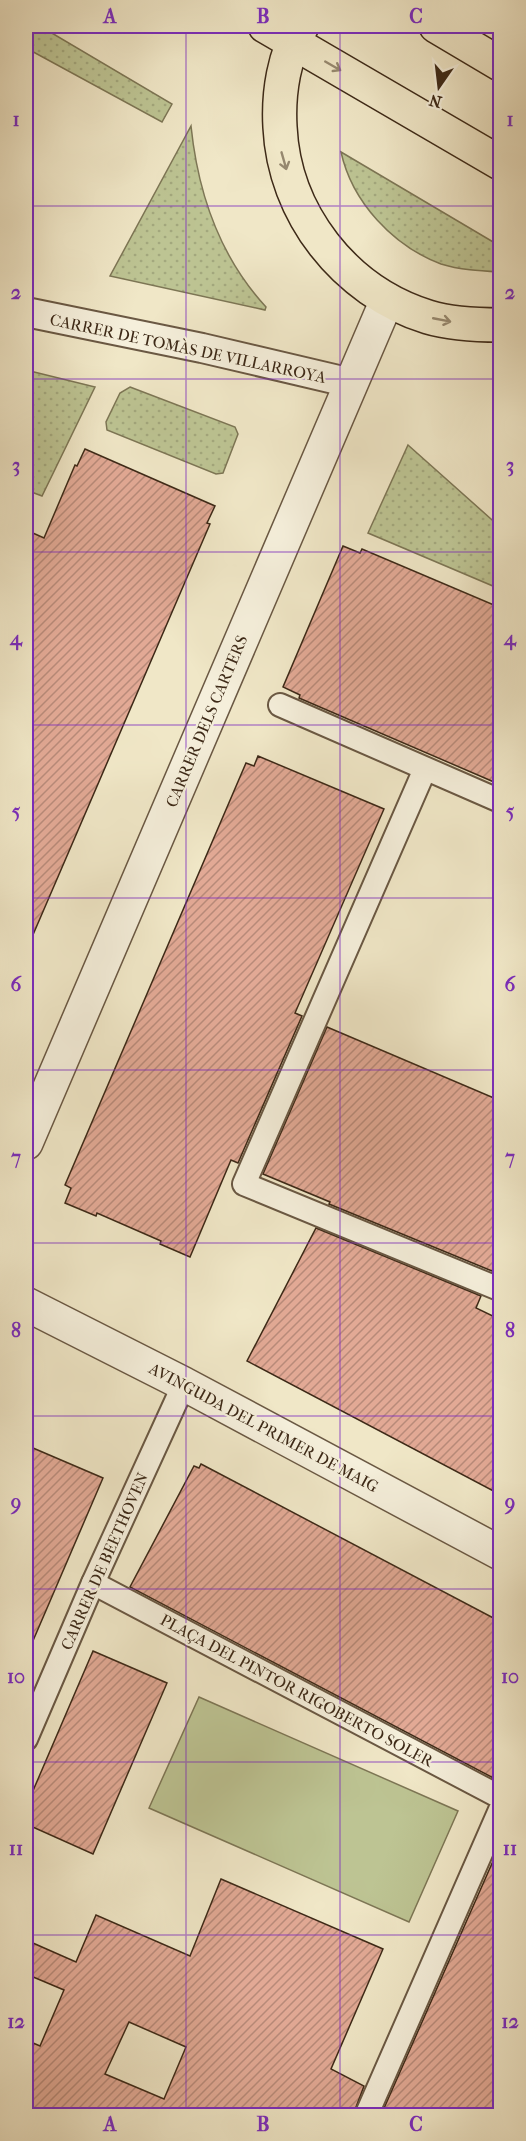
<svg xmlns="http://www.w3.org/2000/svg" width="526" height="2141" font-family="'IM FELL French Canon',serif">
  <style>
    .grass { fill: url(#grass-dots); stroke: #7d7655; stroke-width: 1.5 }
    .pitch { fill: #bdc493; stroke: #7d7655; stroke-width: 1.5 }
    .building { fill: url(#building-hatch); stroke: #3d2917; stroke-width: 1.5; fill-rule: evenodd }
    .lines { fill: none; stroke-linecap: round; stroke-linejoin: round }
    .pedestrian-casing { stroke: #6a5843; stroke-width: 26 }
    .minor-casing { stroke: #6a5843; stroke-width: 32 }
    .tertiary-casing { stroke: #6a5843; stroke-width: 36 }
    .primary-casing { stroke: #3d2917; stroke-width: 36 }
    .pedestrian { stroke: #f5efdb; stroke-width: 22 }
    .minor { stroke: #f5efdb; stroke-width: 28 }
    .tertiary { stroke: #f5efdb; stroke-width: 33 }
    .primary { stroke: #f0e7c7; stroke-width: 33 }
    .oneway { stroke: #96886f }
    .grid { fill: none; stroke: #7b2cbf; stroke-width: 1.5; stroke-opacity: 0.55 }
    .labels { text-anchor: middle; stroke-width: 4.5; stroke-linejoin: round; paint-order: stroke }
    .street-label { font-size: 16px; fill: #3d2917; stroke: #f5efdb }
    .neatline { fill: none; stroke: #7b2cbf; stroke-width: 2 }
    .grid-label { font-size: 20px; text-anchor: middle; font-weight: bold; fill: #7b2cbf }
  </style>
  <defs>
    <pattern id="grass-dots" width="8" height="8" patternUnits="userSpaceOnUse" patternTransform="scale(1.5)"><rect width="8" height="8" fill="#bdc493"/><path d="M2 2h.1M6 6h.1" fill="none" stroke="#a3a87e" stroke-width="1.8" stroke-linecap="round"/></pattern>
    <pattern id="building-hatch" width="6" height="6" patternUnits="userSpaceOnUse" patternTransform="scale(1.5)"><rect width="6" height="6" fill="#e2a995"/><path d="M-1 1l2-2M0 6l6-6M5 7l2-2" fill="none" stroke="#b88a79"/></pattern>
  </defs>
  <rect width="100%" height="100%" fill="#f0e7c7"/>
  <filter id="stains"><feTurbulence type="fractalNoise" baseFrequency=".00333" numOctaves="4"/><feColorMatrix values="0 0 0 0 .2 0 0 0 0 .09 0 0 0 0 .02 0 0 0 .5 -.17"/></filter>
  <radialGradient id="worn" r=".72"><stop offset=".6" stop-color="#630" stop-opacity="0"/><stop offset="1" stop-color="#630" stop-opacity=".3"/></radialGradient>
  <g class="grass">
    <path d="M26,26h14l132,78 -10,18 -136,-74z"/>
    <path d="M191,126c7,68 28,130 75,181l-1,3 -155,-34z"/>
    <path d="M341,152l159,94v26c-19,-1 -40,-2 -59,-8 -48,-18 -89,-62 -100,-112z"/>
    <path d="M26,370l69,17 -53,109 -16,-6z"/>
    <path d="M130,387l105,40 3,7 -15,39 -7,1 -109,-44 -1,-8 14,-29z"/>
    <path d="M408,445l92,82v62l-132,-56z"/>
  </g>
  <path class="pitch" d="M199,1697l259,114 -49,111 -260,-114z"/>
  <g class="building">
    <path d="M85,449l130,57 -8,17 3,1 -184,427v-421l18,8 31,-73 2,1z"/>
    <path d="M343,546l17,7 2,-4 139,59v177l-202,-87 1,-3 -17,-8z"/>
    <path d="M258,756l126,53 -89,204 7,3 -64,147 -7,-3 -41,97 -30,-13 1,-3 -64,-28 -1,3 -31,-13 6,-15 -6,-3 181,-422 8,3z"/>
    <path d="M327,1027l174,74v149l-9,21 -163,-67 1,-2 -67,-28z"/>
    <path d="M316,1228l165,68 -5,12 25,12v175l-254,-134z"/>
    <path d="M26,1445l77,33 -77,179z"/>
    <path d="M201,1464l300,158v160l-371,-195 64,-121 5,2z"/>
    <path d="M93,1651l74,32 -74,171 -67,-30v-17z"/>
    <path d="M501,1843v272h-120z"/>
    <path d="M221,1879l162,70 -52,120 33,17 -11,29h-327v-75l14,6 24,-56 -38,-16v-34l50,22 20,-47 94,41zM129,2022l57,25 -22,52 -59,-25z"/>
  </g>
  <g class="lines">
    <defs>
      <g id="pedestrian">
        <path d="M280,705l220,96"/>
        <path d="M425,769l-181,415 255,105 1,-4"/>
        <path d="M93,1583l407,214"/>
        <path d="M26,1739l67,-156 91,-199"/>
        <path d="M366,2116l134,-306"/>
      </g>
      <path id="minor" d="M26,312l176,36 149,35"/>
      <g id="tertiary">
        <path d="M26,1143l361,-843"/>
        <path d="M26,1304l158,80 316,169"/>
      </g>
      <g id="primary">
        <path d="M265,26l235,137"/>
        <path d="M302,26c-18,28 -24,67 -22,101 4,86 64,164 148,190 23,7 48,8 72,8"/>
        <path d="M436,26l64,38"/>
      </g>
    </defs>
    <use href="#pedestrian" class="pedestrian-casing"/>
    <use href="#minor" class="minor-casing"/>
    <use href="#tertiary" class="tertiary-casing"/>
    <use href="#primary" class="primary-casing"/>
    <use href="#pedestrian" class="pedestrian"/>
    <use href="#minor" class="minor"/>
    <use href="#tertiary" class="tertiary"/>
    <use href="#primary" class="primary"/>
  </g>
  <defs><path id="oneway-shaft" d="M-6 0H5M1.5-3L5.5 0L1.5 3" fill="none" stroke-width="1.6" stroke-linecap="round" stroke-linejoin="round" transform="scale(1.5)"/></defs>
  <g class="oneway">
    <use href="#oneway-shaft" transform="translate(333 66) rotate(30)"/>
    <use href="#oneway-shaft" transform="translate(284 161) rotate(74)"/>
    <use href="#oneway-shaft" transform="translate(442 320) rotate(11)"/>
  </g>
  <path class="grid" d="M186,26v2090M340,26v2090M26,206h474M26,379h474M26,552h474M26,725h474M26,898h474M26,1070h474M26,1243h474M26,1416h474M26,1589h474M26,1762h474M26,1935h474"/>
  <g class="labels">
    <g class="street-label">
      <text transform="translate(188 348) rotate(12)" y="6">CARRER DE TOMÀS DE VILLARROYA</text>
      <text transform="translate(206 721) rotate(-67)" y="6">CARRER DELS CARTERS</text>
      <text transform="translate(264 1427) rotate(28)" y="6">AVINGUDA DEL PRIMER DE MAIG</text>
      <text transform="translate(104 1561) rotate(-66)" y="6">CARRER DE BEETHOVEN</text>
      <text transform="translate(297 1690) rotate(28)" y="6">PLAÇA DEL PINTOR RIGOBERTO SOLER</text>
    </g>
  </g>
  <rect width="526" height="2141" fill="none" stroke="#f0e7c7" stroke-width="66"/>
  <g transform="translate(439 87) rotate(194)" stroke="#f5efdb" stroke-width="4.5" paint-order="stroke">
  <path d="M0-4.5L10 22L0 15L-10 22Z" fill="#3d2917"/>
  <text y="-9" font-size="16" font-weight="bold" text-anchor="middle" fill="#3d2917">N</text>
  </g>
  <rect x="33" y="33" width="460" height="2075" class="neatline"/>
  <g class="grid-label">
    <text x="110" y="23">A</text>
    <text x="263" y="23">B</text>
    <text x="416" y="23">C</text>
    <text x="16" y="126">1</text>
    <text x="510" y="126">1</text>
    <text x="16" y="299">2</text>
    <text x="510" y="299">2</text>
    <text x="16" y="472">3</text>
    <text x="510" y="472">3</text>
    <text x="16" y="645">4</text>
    <text x="510" y="645">4</text>
    <text x="16" y="818">5</text>
    <text x="510" y="818">5</text>
    <text x="16" y="991">6</text>
    <text x="510" y="991">6</text>
    <text x="16" y="1164">7</text>
    <text x="510" y="1164">7</text>
    <text x="16" y="1337">8</text>
    <text x="510" y="1337">8</text>
    <text x="16" y="1510">9</text>
    <text x="510" y="1510">9</text>
    <text x="16" y="1683">10</text>
    <text x="510" y="1683">10</text>
    <text x="16" y="1855">11</text>
    <text x="510" y="1855">11</text>
    <text x="16" y="2028">12</text>
    <text x="510" y="2028">12</text>
    <text x="110" y="2131">A</text>
    <text x="263" y="2131">B</text>
    <text x="416" y="2131">C</text>
  </g>
  <rect width="100%" height="100%" filter="url(#stains)"/>
  <rect width="100%" height="100%" fill="url(#worn)"/>
</svg>
